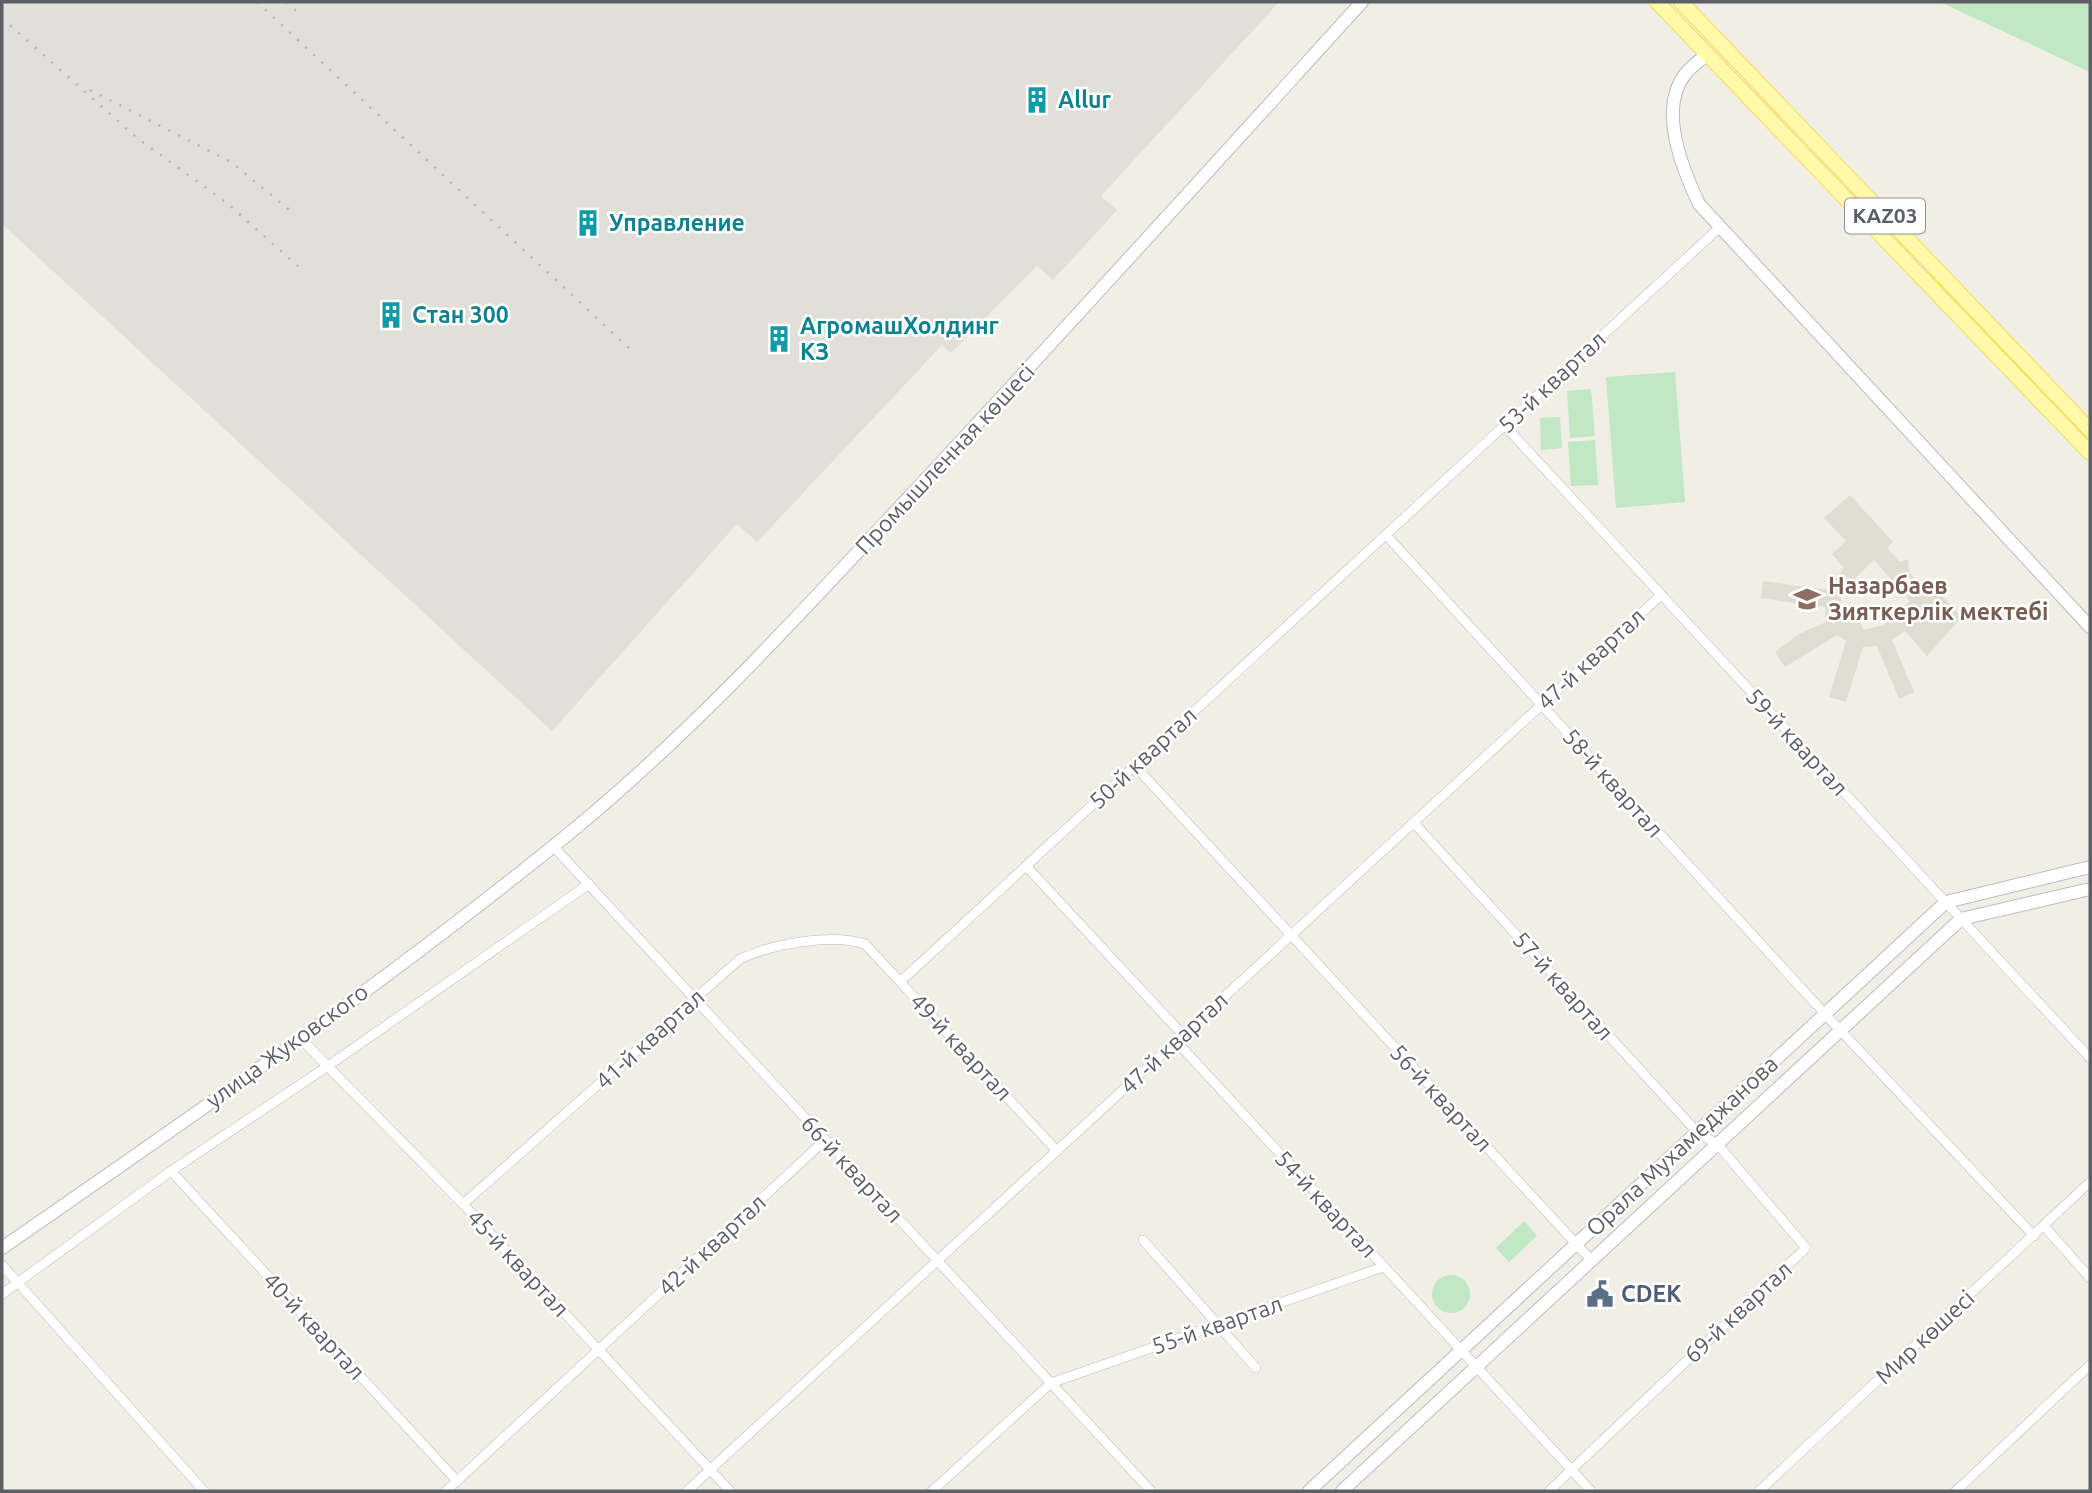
<svg xmlns="http://www.w3.org/2000/svg" width="2092" height="1493" font-family="Ubuntu,sans-serif">
  <style>
    .industrial { fill: #e0e0d9 }
    .education { fill: #e0ded3; fill-rule: evenodd }
    .green { fill: #c0e8c4 }
    .lines { fill: none; stroke-linecap: round; stroke-linejoin: round }
    .street-casing { stroke: #b9bcc1; stroke-width: 10 }
    .secondary-casing { stroke: #babdc3; stroke-width: 14 }
    .primary-casing { stroke: #f8dc55; stroke-width: 16 }
    .street { stroke: #fff; stroke-width: 9 }
    .secondary { stroke: #fff; stroke-width: 12 }
    .primary { stroke: #fffaaa; stroke-width: 14 }
    .rail { stroke: #b6b7b7; stroke-width: 2.5; stroke-dasharray: 2 9; stroke-linecap: butt }
    .labels { text-anchor: middle; stroke-width: 5; stroke-linejoin: round; paint-order: stroke }
    .shield { fill: #fff; stroke: #8d9094; stroke-width: 2 }
    .shield-label { font-size: 21px; font-weight: bold; fill: #5c6066 }
    .culture-label { font-size: 23px; font-weight: bold; fill: #0d838f; stroke: #fff; text-anchor: start }
    .street-label { font-size: 23px; fill: #5c6066; stroke: #fff }
    .education-label { font-size: 23px; font-weight: bold; fill: #785e54; stroke: #fff; text-anchor: start }
    .service-label { font-size: 23px; font-weight: bold; fill: #4e5e75; stroke: #fff; text-anchor: start }
  </style>
  <rect width="100%" height="100%" fill="#f0eee5"/>
  <path class="industrial" d="M2,2h1277l-178,194 16,14 -64,70 -16,-14 -86,87 -9,-8 -185,197 -20,-18 -185,207 -550,-507z"/>
  <path class="education" d="M1850,495l43,47 -6,6 13,14 8,-3 1,13 14,15 6,-5 33,35 -35,39 -22,-25 -13,9 22,52 -15,7 -22,-53 -14,1 -17,55 -17,-5 17,-56 -9,-6 -52,32 -10,-15 24,-18 27,-12 -1,-15 -64,-9 2,-17 64,9 17,-22 -12,-14 14,-13 -22,-23zM1874,560l36,41 -26,24 -21,5 -5,-15 -17,-11v-6l4,-10z"/>
  <g class="green">
    <path d="M1940,2h150v70z"/>
    <path d="M1675,372l10,130 -69,6 -10,-131z"/>
    <path d="M1591,389l4,47 -25,2 -3,-47z"/>
    <path d="M1560,417l2,31 -21,2 -1,-32z"/>
    <path d="M1595,440l3,45 -27,1 -3,-44z"/>
    <path d="M1524,1221l13,15 -28,26 -13,-14z"/>
    <circle cx="1451" cy="1294" r="19"/>
  </g>
  <g class="lines">
    <defs>
      <g id="street">
        <path d="M1505,426l585,632"/>
        <path d="M1386,535l439,479 209,222"/>
        <path d="M1135,766l457,495"/>
        <path d="M1414,823l283,309 20,12 89,104 -257,243"/>
        <path d="M553,846l598,645"/>
        <path d="M1026,866l157,169"/>
        <path d="M901,981l817,-752"/>
        <path d="M301,1039l162,165 267,287"/>
        <path d="M1176,1041l415,450"/>
        <path d="M171,1171l286,310"/>
        <path d="M463,1204l277,-245c32,-15 92,-26 125,-15l192,207"/>
        <path d="M2044,1226l46,52"/>
        <path d="M1143,1240l113,128"/>
        <path d="M2,1265l202,226"/>
        <path d="M2,1294l169,-123 157,-105 261,-182"/>
        <path d="M446,1491l379,-351"/>
        <path d="M687,1491l974,-896"/>
        <path d="M932,1491l119,-108 332,-116"/>
        <path d="M1759,1491l331,-309"/>
        <path d="M1956,1491l134,-126"/>
      </g>
      <g id="secondary">
        <path d="M1707,54c-8,7 -18,14 -24,23 -24,35 0,93 16,127l391,423"/>
        <path d="M2,1248c191,-132 383,-265 564,-412 124,-101 234,-222 344,-340 152,-163 302,-329 452,-494"/>
        <path d="M1309,1491l637,-589 144,-35"/>
        <path d="M1342,1491l619,-572 129,-30"/>
      </g>
      <g id="primary">
        <path d="M1657,2l433,451"/>
        <path d="M1681,2l409,428"/>
      </g>
    </defs>
    <use href="#street" class="street-casing"/>
    <use href="#secondary" class="secondary-casing"/>
    <use href="#primary" class="primary-casing"/>
    <use href="#street" class="street"/>
    <use href="#secondary" class="secondary"/>
    <use href="#primary" class="primary"/>
    <g class="rail">
      <path d="M257,2l372,346"/>
      <path d="M286,2l15,13"/>
      <path d="M2,18l135,120 90,65 73,65"/>
      <path d="M90,90l141,72 61,50"/>
    </g>
  </g>
  <defs>
    <symbol id="building-bare" viewBox="-9 -9 18 18"><path d="M-4-6H4V6H1V3H-1V6H-4ZM-2.5-4.3h1.7v1.8h-1.7ZM.8-4.3h1.7v1.8H.8ZM-2.5-1h1.7V.8h-1.7ZM.8-1h1.7V.8H.8Z" fill="#0f9aa8" stroke="#fff" stroke-width="2.5" paint-order="stroke"/></symbol>
    <symbol id="school-bare" viewBox="-9 -9 18 18"><path d="M0-5L7-2L0 1L-7-2ZM-4 1L0 2.5L4 1V4Q0 6-4 4Z" fill="#8d6e63" stroke="#fff" stroke-width="2.5" paint-order="stroke"/></symbol>
    <symbol id="civic-bare" viewBox="-9 -9 18 18"><path d="M-.6-6.5H3V-4.5H.6V-3L4-1V1h2V6H-6V1h2V-1L-.6-3ZM-1.2 2.5V6h2.4V2.5Z" fill="#5c6f8a" stroke="#fff" stroke-width="2.5" paint-order="stroke"/></symbol>
  </defs>
  <g fill-rule="evenodd">
    <use href="#building-bare" x="1018" y="81" width="38" height="38"/>
    <use href="#building-bare" x="569" y="204" width="38" height="38"/>
    <use href="#building-bare" x="372" y="296" width="38" height="38"/>
    <use href="#building-bare" x="760" y="320" width="38" height="38"/>
    <use href="#school-bare" x="1788" y="580" width="38" height="38"/>
    <use href="#civic-bare" x="1581" y="1275" width="38" height="38"/>
  </g>
  <g class="labels">
    <rect class="shield" x="1845" y="198.5" width="80" height="35" rx="5"/>
    <g class="shield-label">
      <text x="1885" y="223">KАZ03</text>
    </g>
    <g class="culture-label">
      <text x="1058" y="108">Allur</text>
      <text x="609" y="231">Управление</text>
      <text x="412" y="323">Стан 300</text>
      <text x="800" y="334">АгромашХолдинг<tspan x="800" dy="26">КЗ</tspan></text>
    </g>
    <g class="street-label">
      <text transform="translate(1552 382) rotate(-43)" y="8">53-й квартал</text>
      <text transform="translate(945 459) rotate(-47)" y="8">Промышленная көшесі</text>
      <text transform="translate(1591 659) rotate(-43)" y="8">47-й квартал</text>
      <text transform="translate(1797 742) rotate(47)" y="8">59-й квартал</text>
      <text transform="translate(1143 758) rotate(-43)" y="8">50-й квартал</text>
      <text transform="translate(1613 783) rotate(48)" y="8">58-й квартал</text>
      <text transform="translate(1563 986) rotate(48)" y="8">57-й квартал</text>
      <text transform="translate(650 1039) rotate(-42)" y="8">41-й квартал</text>
      <text transform="translate(1174 1043) rotate(-43)" y="8">47-й квартал</text>
      <text transform="translate(287 1046) rotate(-36)" y="8">улица Жуковского</text>
      <text transform="translate(961 1047) rotate(47)" y="8">49-й квартал</text>
      <text transform="translate(1441 1098) rotate(47)" y="8">56-й квартал</text>
      <text transform="translate(1682 1146) rotate(-43)" y="8">Орала Мухамеджанова</text>
      <text transform="translate(852 1169) rotate(47)" y="8">66-й квартал</text>
      <text transform="translate(1326 1204) rotate(47)" y="8">54-й квартал</text>
      <text transform="translate(712 1245) rotate(-43)" y="8">42-й квартал</text>
      <text transform="translate(518 1263) rotate(47)" y="8">45-й квартал</text>
      <text transform="translate(1738 1312) rotate(-43)" y="8">69-й квартал</text>
      <text transform="translate(1217 1325) rotate(-19)" y="8">55-й квартал</text>
      <text transform="translate(314 1326) rotate(47)" y="8">40-й квартал</text>
      <text transform="translate(1925 1337) rotate(-43)" y="8">Мир көшесі</text>
    </g>
    <g class="education-label">
      <text x="1828" y="594">Назарбаев<tspan x="1828" dy="26">Зияткерлік мектебі</tspan></text>
    </g>
    <g class="service-label">
      <text x="1621" y="1302">CDEK</text>
    </g>
  </g>
  <rect width="2092" height="1493" fill="none" stroke="#5c6066" stroke-width="7"/>
</svg>
